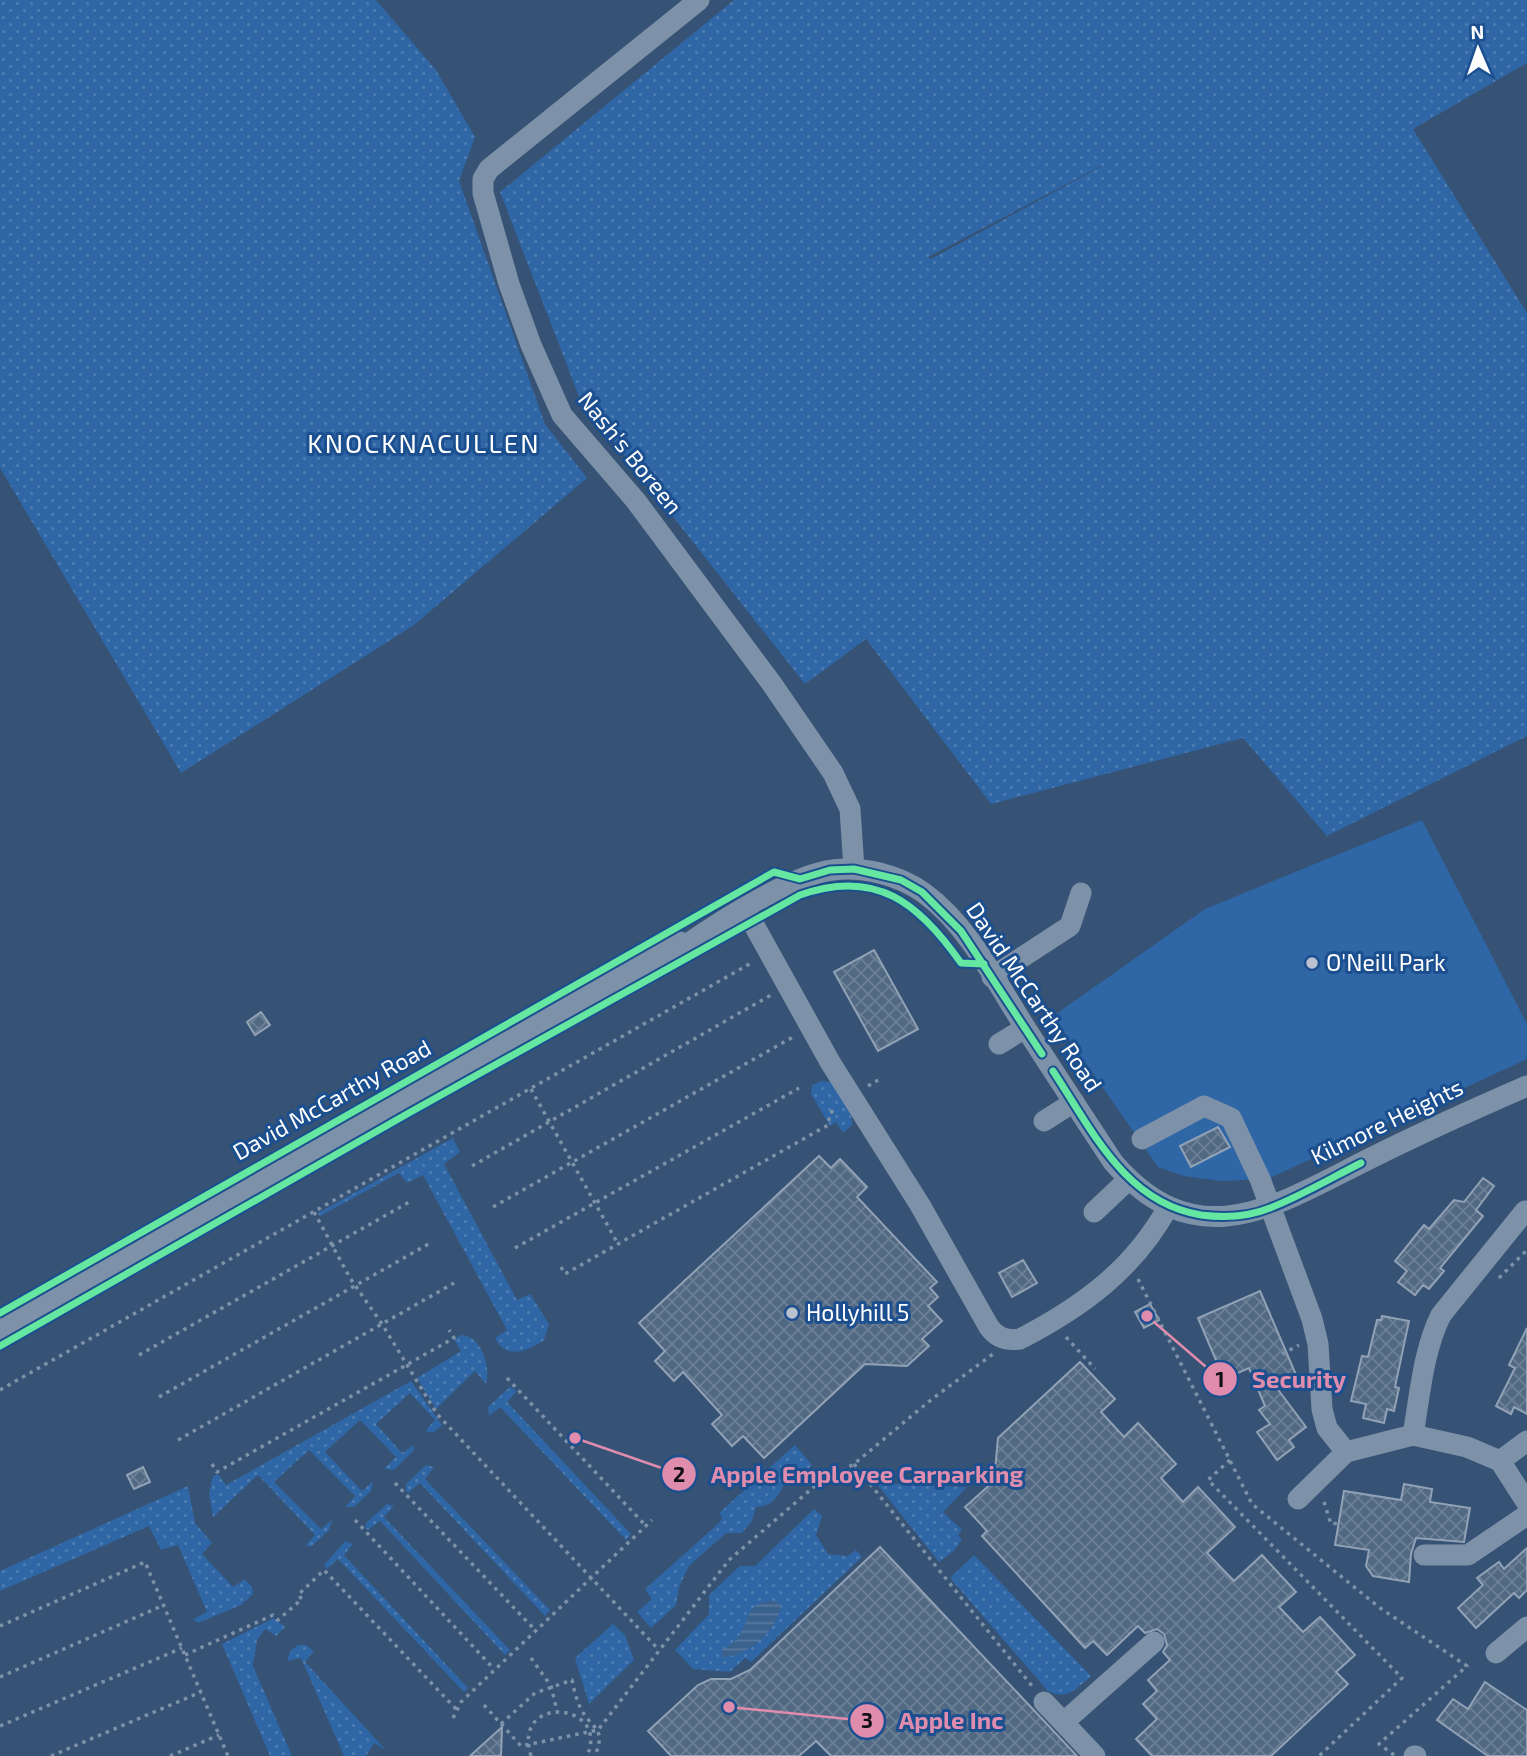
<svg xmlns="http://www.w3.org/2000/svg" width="1527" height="1756" font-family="'Exo 2',sans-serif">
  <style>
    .grass { fill: url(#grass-dots); fill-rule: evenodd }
    .pitch { fill: #2f66a5 }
    .water { fill: url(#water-rules) }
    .building { fill: url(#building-cross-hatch); stroke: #92a2b6; stroke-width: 2 }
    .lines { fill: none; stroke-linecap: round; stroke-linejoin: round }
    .path { stroke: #7d92a8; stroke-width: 3.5; stroke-dasharray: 3.5 5; stroke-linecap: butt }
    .minor { stroke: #7d92a8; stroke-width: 21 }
    .cycleway-casing { stroke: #1b4f8f; stroke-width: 11 }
    .cycleway { stroke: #66e7a1; stroke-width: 7 }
    .poi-dot { fill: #b9c2ce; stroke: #1b4f8f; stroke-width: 2.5 }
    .labels { text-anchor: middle; stroke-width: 6; stroke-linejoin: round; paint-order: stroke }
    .street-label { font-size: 23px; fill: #fff; stroke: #1b4f8f }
    .poi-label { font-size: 23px; fill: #fff; stroke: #1b4f8f; text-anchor: start }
    .quarter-label { font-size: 26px; letter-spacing: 2px; fill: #fff; stroke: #1b4f8f }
    .leader { fill: none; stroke: #e08cad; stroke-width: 2.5 }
    .callout-dot { fill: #e08cad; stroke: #1b4f8f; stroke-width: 2.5 }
    .mark-label { font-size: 21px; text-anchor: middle; font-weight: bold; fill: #111 }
    .callout-label { font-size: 24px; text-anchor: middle; font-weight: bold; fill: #e08cad; stroke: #1b4f8f; stroke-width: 6; stroke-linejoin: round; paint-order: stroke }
  </style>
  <defs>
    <pattern id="grass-dots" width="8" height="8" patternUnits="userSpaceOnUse" patternTransform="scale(1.75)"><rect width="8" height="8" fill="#2f66a5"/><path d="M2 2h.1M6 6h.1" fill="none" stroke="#4e7db2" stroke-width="1.8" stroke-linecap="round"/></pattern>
    <pattern id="water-rules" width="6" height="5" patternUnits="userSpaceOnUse" patternTransform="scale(1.75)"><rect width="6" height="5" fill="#3b618d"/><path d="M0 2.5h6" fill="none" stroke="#58799e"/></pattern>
    <pattern id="building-cross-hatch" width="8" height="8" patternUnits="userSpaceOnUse" patternTransform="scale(1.75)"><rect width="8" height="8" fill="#526984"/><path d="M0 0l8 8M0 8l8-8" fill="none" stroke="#6c8096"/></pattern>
  </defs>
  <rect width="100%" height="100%" fill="#365274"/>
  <g class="grass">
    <path d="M0,0h376l60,70 39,67 -16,44 86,243 42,54 -173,147 -233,148 -181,-305z"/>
    <path d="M734,0h793v63l-114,66 114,184v423l-200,100 -84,-98 -252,66 -125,-165 -61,45 -225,-285 -80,-207zM1102,166l-171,93 -3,-2 173,-91z"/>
    <path d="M822,1081l11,2 18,32 1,10 -9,8 -7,-11 -6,4 -19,-32 1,-9z"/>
    <path d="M453,1138l7,14 -16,12 73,136 13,-6 19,30 -5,16c-17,12 -38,20 -49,-2l12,-8 -84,-155 -16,8 -8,-10 -79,43 -2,-3z"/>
    <path d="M462,1335c20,2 29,32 24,49l-11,-13 -39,38 -19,-31 44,-27 -7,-12z"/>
    <path d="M411,1381l31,44 -8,7h-7l-1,-2 9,-10 -25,-27 -34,31 26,29 12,-8v5l-20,20 -10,-1 12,-12 -36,-37 -35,32 37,39 10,-9 1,2 -2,7 -17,16h-9l10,-11 -46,-46 -35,32 47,47 11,-9 -3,10 -17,16h-7l10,-11 -57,-60 -45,42 -4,-24 4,-17 5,-2 8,11z"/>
    <path d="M510,1387l7,4 -10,11 124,132 -5,6 -126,-133 -11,9 -1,-9z"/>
    <path d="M795,1445l17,20 -10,10 -15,4c-8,14 -11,27 -31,28l-4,14 -10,12h-16l-37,33 -10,21 -3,18 -25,23 -14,-16 15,-13 -7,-10 74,-66 3,-6 -3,-4z"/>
    <path d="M426,1465l8,2 -9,12 125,131 -5,6 -125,-133 -12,10 -2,-2v-7z"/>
    <path d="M876,1483l91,4 -24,25 19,18 -4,5 4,4 -7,11 -16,12z"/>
    <path d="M188,1486l7,37 17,20 -10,11 31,33 12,-8 7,8 1,7 -12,11 -43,18 -5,-4 14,-7 -29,-67 -17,5 -12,-24 -149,65v-20z"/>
    <path d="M387,1504l7,2 -10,11 126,133 -5,5 -125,-134 -12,9 -3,-2 1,-5z"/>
    <path d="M814,1509l8,7 -6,19 12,19 20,2 8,-6 6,7 -111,105 -6,-4 -15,14 -37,-3 -18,-19 34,-36v-19l31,-29h15z"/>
    <path d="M345,1541l8,3 -9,11 124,133 -4,4 -126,-133 -11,10 -3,-4z"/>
    <path d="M974,1555l117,121c-14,12 -24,25 -43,15l-98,-113z"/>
    <path d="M274,1618l11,9 -9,9 -11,-7 -8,11 -4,26 39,90h-22l-48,-112z"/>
    <path d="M613,1624l12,11 9,25 -45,44 -14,-46z"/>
    <path d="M298,1645h8l8,6 -9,11 81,88 -12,-7 -8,13h-22l-43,-98 -14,3 3,-10z"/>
  </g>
  <path class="pitch" d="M1422,820l105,204v35l-259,120 -47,2 -37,-5 -26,-9 -105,-151 152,-107z"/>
  <path class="water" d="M776,1601l5,5c-4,24 -33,51 -59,51v-7c8,-5 16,-10 20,-19 9,-20 8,-30 34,-30z"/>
  <g class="building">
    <path d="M874,950l44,79 -40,22 -44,-79z"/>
    <path d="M261,1012l9,13 -15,10 -8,-13z"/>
    <path d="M1218,1127l12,20 -39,20 -11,-21z"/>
    <path d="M819,1156l12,12 9,-9 27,28 -10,10 80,85 -7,6 8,9 -10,9 14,15 -20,18 7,7 -22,20 -42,-2 -101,94 -21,-22 -11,10 -20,-22 10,-9 -39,-43 -9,9 -19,-20 10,-10 -26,-28z"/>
    <path d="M1483,1178l11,8 -18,24 7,6 -43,52 4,3 -15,18 -6,-4 -8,10 -17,-13 9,-11 -12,-10 29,-36 5,4 25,-29 10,2z"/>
    <path d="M1023,1260l14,23 -25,14 -13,-24z"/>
    <path d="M1260,1291l37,86 -21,10 30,40 -17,13 5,7 -17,13 -20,-28 13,-8 -11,-14 6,-4 -16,-38 -25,11 -26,-61z"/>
    <path d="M1150,1304l9,16 -15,8 -9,-16z"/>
    <path d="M1382,1316l27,5 -14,66 4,1 -5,23 -7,-2 -3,14 -21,-5 3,-14 -15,-3 11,-45 6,1 9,-37h4z"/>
    <path d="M1527,1328v86l-13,-7 -3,7 -15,-8 19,-38 -6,-3z"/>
    <path d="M1080,1362l35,37 -14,13 23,25 14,-14 38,41 -15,14 22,24 15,-15 37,40 -28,26 27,28 28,-26 34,37 -17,15 24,25 17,-15 35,38 -19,17 12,12 -77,72h-119l-16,-17 21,-20 -14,-15 14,-13 -9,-11 22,-20 -7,-8 4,-7 -3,-11 -7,-5 -12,4 -7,-7 -31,29 -14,-14 -8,7 -103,-112 5,-5 -22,-24 29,-26 4,-43z"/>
    <path d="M143,1467l7,15 -16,7 -7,-14z"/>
    <path d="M1404,1484l28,5 -2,13 40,6 -6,34 -48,-4 -5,16 -2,28 -36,-6 -7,-10 3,-16 -34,-5 9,-54 57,9z"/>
    <path d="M880,1547l197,209h-246l-15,-15 -17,15h-128l-23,-25 50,-46 13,-6h20l19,-9z"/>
    <path d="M1527,1548v42l-8,8 -5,-5 -38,35 -18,-20 25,-23 -6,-7 22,-16 5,7z"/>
    <path d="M1485,1682l42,28v46h-39l-51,-36 16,-21 15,10z"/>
    <path d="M502,1727l-1,29h-31z"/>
  </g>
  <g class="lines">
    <g class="path">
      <path d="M868,1086l10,-6"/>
      <path d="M531,1089l87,155"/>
      <path d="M472,1166l299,-171"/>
      <path d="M493,1207l300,-170"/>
      <path d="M314,1212l36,66 32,46 55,90 221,235"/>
      <path d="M515,1248l284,-160"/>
      <path d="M561,1267l4,7 263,-149 2,-12 6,-4"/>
      <path d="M1499,1278l28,-28"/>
      <path d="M1138,1279l114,225 128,104 87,58 -88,78 15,11"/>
      <path d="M1066,1337l29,32"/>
      <path d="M1282,1354l17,-9"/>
      <path d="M139,1355l272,-154"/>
      <path d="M507,1378l139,148"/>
      <path d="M0,1390l753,-428"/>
      <path d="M159,1397l273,-155"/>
      <path d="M178,1440l276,-157"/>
      <path d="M1230,1460l-22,20 194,198 -83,78"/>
      <path d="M212,1464l5,8 237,-134 -5,-8"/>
      <path d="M854,1464l178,222"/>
      <path d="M395,1483l141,148"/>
      <path d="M1324,1502l7,22 7,-1"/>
      <path d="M355,1520l139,149"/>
      <path d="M0,1626l145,-64 83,194"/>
      <path d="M185,1655l88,-40 5,5 24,-21 -4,-4 26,-25 133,140"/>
      <path d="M531,1658l20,28 6,25"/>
      <path d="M0,1677l164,-72"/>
      <path d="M484,1705l37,41 77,-16 131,-170 87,-75 38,-21 78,-65 61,-45"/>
      <path d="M453,1718l8,-16 191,-182"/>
      <path d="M501,1724l34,-31 37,-13c2,9 4,19 8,27 11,23 27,19 15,49"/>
      <path d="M0,1726l182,-78"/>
      <path d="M51,1756l150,-64"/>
      <path d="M170,1756l49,-21"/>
      <path d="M531,1756c-20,-63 80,-54 56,0"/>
    </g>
    <g class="minor">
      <path d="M699,0l-210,169 -6,10v14l26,91 22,61 31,70 74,86 136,183 61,89 17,36 4,60"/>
      <path d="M745,909l85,153 90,143 69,122c8,11 18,14 31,12 62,-32 114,-70 148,-132"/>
      <path d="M992,977l78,-51 11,-33"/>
      <path d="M999,1044l26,-16"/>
      <path d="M1044,1121l30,-19"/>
      <path d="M1142,1139l62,-33 27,12 29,61 52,140 6,25 4,65 5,19 19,24"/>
      <path d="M1094,1212l34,-32"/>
      <path d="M0,1320l653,-370 27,-8"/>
      <path d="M0,1338l661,-375c38,-28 126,-88 172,-93 30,-4 66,5 91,23 43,31 71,87 99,131 29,46 60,92 90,138 85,99 165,42 258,-4 52,-26 103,-49 156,-72"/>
      <path d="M1413,1435c7,-40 10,-84 28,-120l84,-104"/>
      <path d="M1500,1461l27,-20"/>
      <path d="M1298,1499l48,-47 67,-17 54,12 33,14 27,42"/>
      <path d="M1424,1555h44l59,-40"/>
      <path d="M1496,1653l31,-26"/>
      <path d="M1044,1702l51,54"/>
      <path d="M1064,1722l90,-80"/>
      <path d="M1414,1756h2"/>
    </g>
    <defs>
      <g id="cycleway">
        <path d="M1053,1071c39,59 72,132 148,144 23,3 47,2 69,-7 31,-12 61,-30 91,-45"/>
        <path d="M0,1313l774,-441 26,7 30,-9 24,-1 47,11 21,12 39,39 81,123"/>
        <path d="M0,1346l407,-232 393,-219c76,-27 119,8 161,68l23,1"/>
      </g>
    </defs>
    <use href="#cycleway" class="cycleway-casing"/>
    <use href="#cycleway" class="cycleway"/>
  </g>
  <g class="poi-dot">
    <circle cx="1312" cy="963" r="7"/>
    <circle cx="792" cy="1313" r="7"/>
  </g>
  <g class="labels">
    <g class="street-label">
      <text transform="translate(630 453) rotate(51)" y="8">Nash's Boreen</text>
      <text transform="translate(1034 997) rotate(56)" y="8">David McCarthy Road</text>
      <text transform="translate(332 1100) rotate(-29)" y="8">David McCarthy Road</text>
      <text transform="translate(1387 1122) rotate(-26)" y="8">Kilmore Heights</text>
    </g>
    <g class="poi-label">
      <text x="1326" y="971">O'Neill Park</text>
      <text x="806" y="1321">Hollyhill 5</text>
    </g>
    <g class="quarter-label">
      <text x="424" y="453">KNOCKNACULLEN</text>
    </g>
  </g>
  <path class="leader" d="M1147 1316L1220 1379M575 1438L679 1474M729 1707L867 1721"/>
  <g class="callout-dot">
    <circle cx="1147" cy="1316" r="7"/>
    <circle cx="575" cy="1438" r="7"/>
    <circle cx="729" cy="1707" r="7"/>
    <circle cx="1220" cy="1379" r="18"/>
    <circle cx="679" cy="1474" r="18"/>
    <circle cx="867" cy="1721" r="18"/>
  </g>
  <g class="mark-label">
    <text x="1220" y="1387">1</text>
    <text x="679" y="1482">2</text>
    <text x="867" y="1728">3</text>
  </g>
  <g class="callout-label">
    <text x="1299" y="1388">Security</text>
    <text x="867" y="1483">Apple Employee Carparking</text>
    <text x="951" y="1729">Apple Inc</text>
  </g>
  <g transform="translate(1478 49) rotate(358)" stroke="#1b4f8f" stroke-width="5" paint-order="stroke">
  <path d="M0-5L12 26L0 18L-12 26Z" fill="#ffffff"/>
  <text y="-10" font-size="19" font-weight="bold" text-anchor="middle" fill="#ffffff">N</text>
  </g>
</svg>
